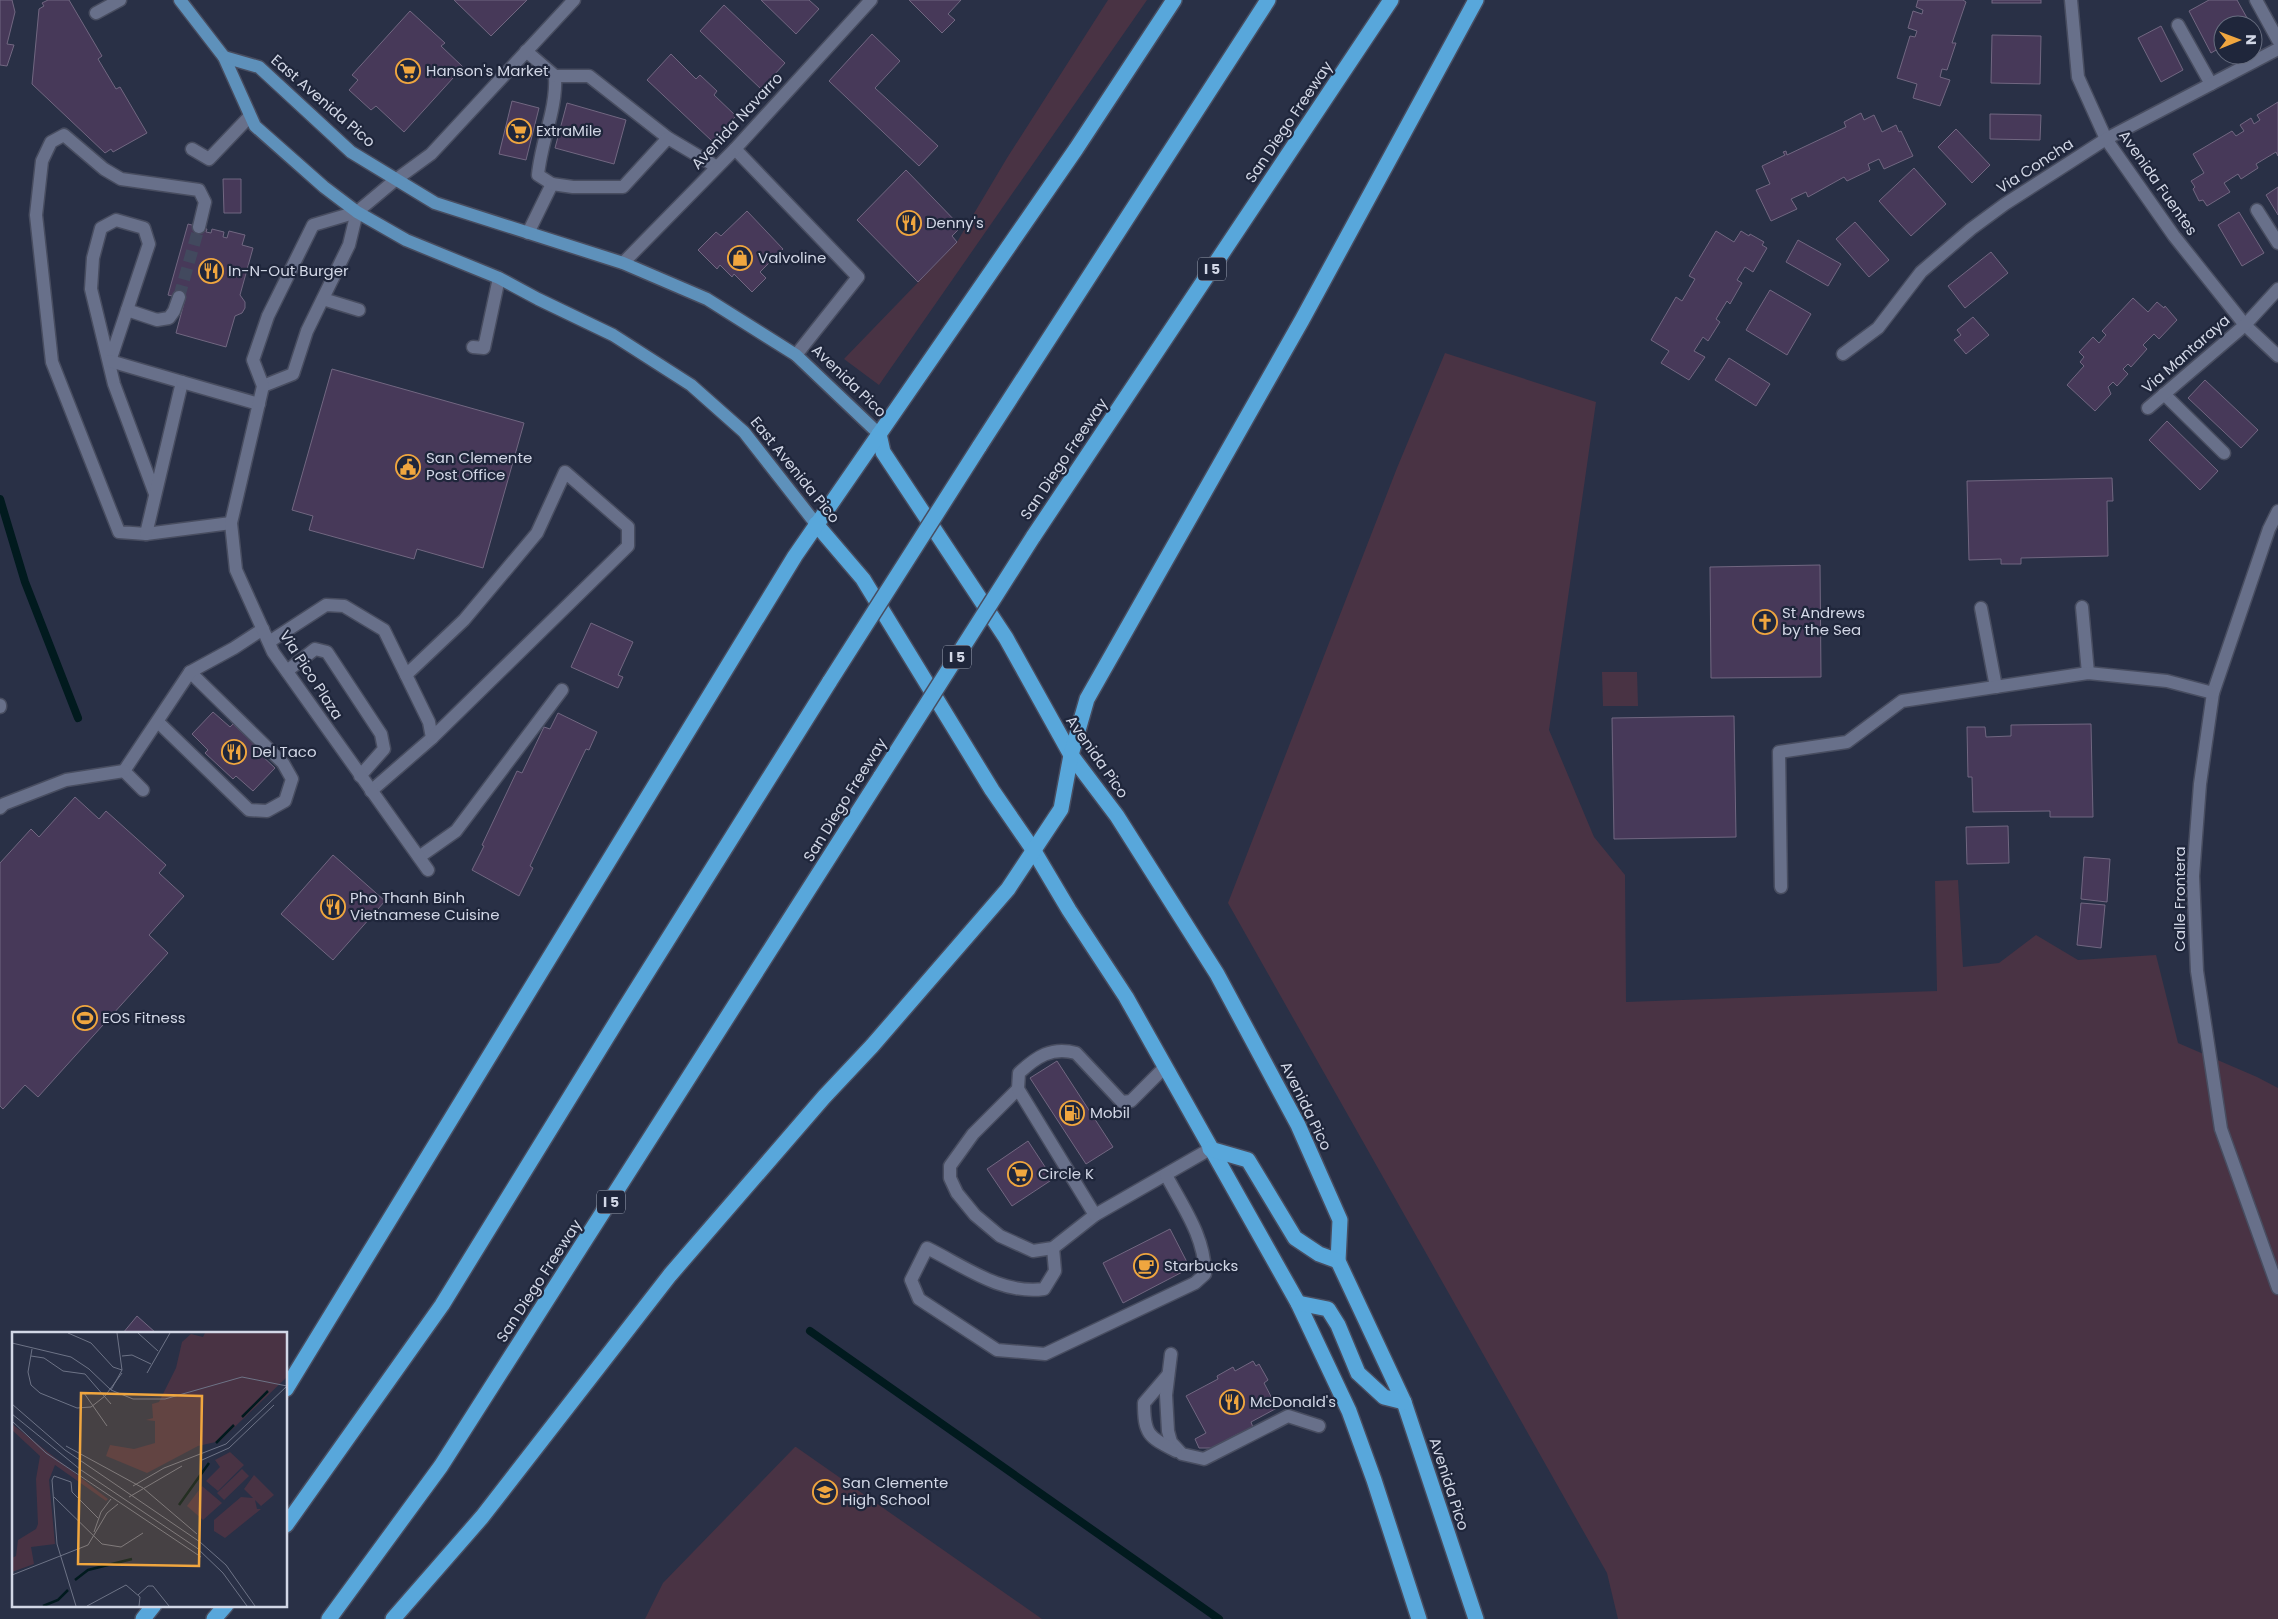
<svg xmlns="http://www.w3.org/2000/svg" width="2278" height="1619" font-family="Poppins,sans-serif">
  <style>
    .green { fill: #493344 }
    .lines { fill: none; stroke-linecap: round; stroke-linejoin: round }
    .stream { stroke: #011a1e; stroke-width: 8 }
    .building { fill: #473959; stroke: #716781 }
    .minor-tunnel { stroke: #42495e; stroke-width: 12; stroke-dasharray: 12 6; stroke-linecap: butt }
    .minor-casing { stroke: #484d60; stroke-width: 15 }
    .major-casing { stroke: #484d60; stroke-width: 15 }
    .highway-casing { stroke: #484d60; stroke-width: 18 }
    .minor { stroke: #68708a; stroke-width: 12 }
    .major { stroke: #5e91bb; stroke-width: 12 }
    .highway { stroke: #58a7db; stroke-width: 15 }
    .highway-bridge-casing { stroke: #484d60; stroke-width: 18; stroke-linecap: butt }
    .highway-bridge { stroke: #58a7db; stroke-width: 15 }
    .labels { text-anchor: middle; stroke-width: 4.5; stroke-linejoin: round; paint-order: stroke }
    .shield { fill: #1f263b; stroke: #9ca2b3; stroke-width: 1 }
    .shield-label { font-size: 14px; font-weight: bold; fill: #d2d7e6 }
    .poi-label { font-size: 15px; fill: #d2d7e6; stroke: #1f263b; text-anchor: start }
    .street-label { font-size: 15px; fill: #d2d7e6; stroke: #1f263b }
    .inset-river { fill: none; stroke: #011a1e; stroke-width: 2.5 }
    .inset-road { fill: none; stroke: #6d7386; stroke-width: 1 }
    .view { fill: #f0a63f; fill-opacity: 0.15; stroke: #f0a63f; stroke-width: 2.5 }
    .inset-edge { fill: none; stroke: #d2d7e6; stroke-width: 2.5 }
  </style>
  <rect width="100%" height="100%" fill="#293046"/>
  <g class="green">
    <path d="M1108,0h39l-268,385 -35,-26 113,-117 50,-84z"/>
    <path d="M1445,353l151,49 -47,328 45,107 31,38 1,127 311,-11 -2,-110 23,-1 5,87 36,-4 37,-28 42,25 78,-5 22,88 79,34 21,11v531h-660l-11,-46 -379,-670 169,-435z"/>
    <path d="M1602,672h35l1,34h-35z"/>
    <path d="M795,1447h1l246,172h-397l18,-36z"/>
  </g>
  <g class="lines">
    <g class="stream">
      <path d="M0,499l25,83 53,136"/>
      <path d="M810,1331l409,288"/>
    </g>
  </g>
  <g class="building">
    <path d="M0,0h12l3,12 -8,32 7,1 -7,21 -7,-1z"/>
    <path d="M48,0h21l33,56 -4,3 18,30 4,-2 27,46 -34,19 -2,-3 -6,4 -73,-69 7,-75 5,-3 -2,-3z"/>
    <path d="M454,0h73l-36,36z"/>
    <path d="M761,0h48l10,9 -23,25z"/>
    <path d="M909,0h52l-13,14 7,6 -13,13z"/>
    <path d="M1918,0h45l3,2 -14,41h4l-9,27 -5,-1 -2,8 10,3 -10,26 -27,-8 4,-14 -20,-6 13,-42 5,1 2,-6 -9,-3 5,-17 9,3 1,-4 -7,-3z"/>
    <rect x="1992" y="0" width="49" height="3"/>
    <path d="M2209,0h28l14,25h-28v21l-12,7 -22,-42z"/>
    <path d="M724,5l61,58 -24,26 -61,-58z"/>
    <path d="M410,11l35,32 -4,3 22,21 -59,65 -28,-26 -5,4 -22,-20 9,-10 -6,-5z"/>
    <path d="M2161,26l22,44 -22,12 -23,-44z"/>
    <path d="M872,34l28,27 -25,27 63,58 -19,20 -90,-85z"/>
    <path d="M1992,35l49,1 -1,48 -49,-1z"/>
    <path d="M671,54l25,25 4,-4 17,16 -3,4 22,21 -24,25 -65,-61z"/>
    <path d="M512,101l27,7 -13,52 -27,-6z"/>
    <path d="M2278,102v54l-2,-4 -20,12 2,4 -17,11 -3,-5 -14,9 6,9 -23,14 -4,-6 -4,1 -6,-12 2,-2 -4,-6 13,-8 -11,-19 39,-23 4,5 8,-5 -4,-6 11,-7 3,6 6,-4 -3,-5z"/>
    <path d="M567,103l59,17 -12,44 -59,-16z"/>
    <path d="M1861,113l3,7 10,-5 8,17 14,-7 3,7 2,-1 12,25 -29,13 -5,-10 -11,5 2,6 -23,11 -3,-4 -36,20 -2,-5 -15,7 6,10 -26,12 -15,-31 14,-6 -8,-18 23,-11 -2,-3 3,-1 1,4 59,-28 -2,-5z"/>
    <path d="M1990,114l51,1 -1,25 -50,-1z"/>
    <path d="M1956,129l34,36 -18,18 -34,-36z"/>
    <path d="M1914,168l32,36 -35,32 -32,-35z"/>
    <path d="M906,170l55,57 -9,9 5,6 -39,40 -61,-62z"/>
    <path d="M223,179h18v34h-17z"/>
    <path d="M2278,187v28l-12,-20z"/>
    <path d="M747,211l36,38 -23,23 6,6 -14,14 -18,-18 -2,3 -12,-12 -3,4 -19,-19 18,-18 5,4z"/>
    <path d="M2239,212l25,41 -22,13 -24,-41z"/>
    <path d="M1855,222l34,38 -20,17 -33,-38z"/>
    <path d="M188,224l19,5 -1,3 5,1 1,-4 12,3 -1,5 4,1 2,-7 16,4 -3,10 11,3 -13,47 5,7v6l-3,5 -7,3 -9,31 -50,-14 9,-34 -17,-4z"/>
    <path d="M1716,231l18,11 7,-11 8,5 1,-2 14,8 -2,3 5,3 -14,24 -8,-5 -8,13 5,3 -12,21 -3,-3 -11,18 4,3 -12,19 -5,-4 -9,14 11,6 -16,23 -28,-17 8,-12 -18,-11 25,-43 6,4 13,-22 -6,-3z"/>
    <path d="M1798,240l43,24 -13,22 -42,-24z"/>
    <path d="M1991,252l17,21 -43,35 -17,-22z"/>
    <path d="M1770,290l41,24 -24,41 -41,-25z"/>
    <path d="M2133,298l15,14 9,-10 7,6 1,-2 12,14 -18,19 -5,-5 -11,11 4,4 -16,18 -3,-3 -5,5 5,5 -11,12 -4,-4 -5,5 3,7 -16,17 -28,-26 17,-19 -4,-4 4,-5 -5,-5 14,-15 6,6 7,-8 -4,-4z"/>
    <path d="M1973,317l16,18 -23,19 -12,-14 7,-5 -4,-5z"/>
    <path d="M1729,358l41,26 -14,22 -41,-26z"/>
    <path d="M332,369l192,54 -41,145 -66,-19 -3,10 -105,-29 4,-14 -21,-6z"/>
    <path d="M2205,380l53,50 -17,18 -53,-50z"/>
    <path d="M2167,421l51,50 -18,19 -51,-50z"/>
    <path d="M2112,478l1,23h-6l1,55 -87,2v6h-20v-5l-32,1 -2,-79z"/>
    <path d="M1820,565l1,112 -110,1 -1,-111z"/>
    <path d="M591,623l42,19 -15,33 5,2 -5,11 -47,-21z"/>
    <path d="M213,712l17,15 3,-3 28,26 -2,3 16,15 -22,23 -17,-15 -3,3 -28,-26 3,-3 -16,-16z"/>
    <path d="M558,713l39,19 -8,18 -3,-1 -56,117 3,2 -14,28 -47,-26 12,-24 -2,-1 35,-74 5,2 22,-46 6,2z"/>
    <path d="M1734,716l2,121 -122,2 -2,-121z"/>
    <path d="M2091,724l2,93h-43v-6l-77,1 -1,-35h-4l-1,-50h18l1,10 25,-1v-11z"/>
    <path d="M75,797l24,22 7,-8 60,54 -7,8 25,23 -35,39 19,18 -130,144 -13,-12 -22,24 -3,-3v-243l31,-34 8,8z"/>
    <path d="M2008,826l1,37 -42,1 -1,-37z"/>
    <path d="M333,855l52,46 -52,59 -52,-46z"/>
    <path d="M2084,857l26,2 -3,43 -26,-3z"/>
    <path d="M2081,903l24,2 -4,43 -24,-3z"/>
    <path d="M1057,1061l56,86 -27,17 -56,-86z"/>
    <path d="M1028,1141l25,38 -41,27 -25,-37z"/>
    <path d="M1170,1229l20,39 -67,35 -20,-40z"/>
    <path d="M137,1316l19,17h-33z"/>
    <path d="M1253,1361l3,5 3,-2 9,16 -4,3 13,25 -26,14 3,8 -14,8 -2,-4 -27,14h-12l-4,-9 11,-6 -20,-37 32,-17 -1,-3 16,-9 2,4z"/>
  </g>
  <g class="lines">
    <path class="minor-tunnel" d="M179,297l20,-70"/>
    <defs>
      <g id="minor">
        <path d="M2071,0l7,77 28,62 68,97 71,89 33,31"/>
        <path d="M2256,0l22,40"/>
        <path d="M96,13l24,-13"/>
        <path d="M2178,25l33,59"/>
        <path d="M526,51l29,25c2,34 -14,65 -17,99l14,9 -24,49"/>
        <path d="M555,76h34l79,62 49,29"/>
        <path d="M192,149l17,10 41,-43"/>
        <path d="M735,149l123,128 -62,78"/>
        <path d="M552,184l21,3h50l45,-49"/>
        <path d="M2257,210l21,33"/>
        <path d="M199,227l6,-25 -6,-12 -78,-11 -17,-10 -40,-34 -13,7 -9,19 -6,54 16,147 67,170 27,2 85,-11"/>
        <path d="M623,263l112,-114 136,-149"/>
        <path d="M323,299l36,11"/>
        <path d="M127,310l30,10 12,-2 5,-7 5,-14"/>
        <path d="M473,347l11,1 15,-70"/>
        <path d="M1843,354l35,-26 43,-56 50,-43 34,-25 101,-65 172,-90"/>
        <path d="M110,361l39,-117 -5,-16 -28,-8 -15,8 -8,30 -2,31 23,95 41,110"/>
        <path d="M110,361l72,21 -36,152"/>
        <path d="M182,382l77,22"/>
        <path d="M263,386l30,-12 14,-43 42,-86 8,-33"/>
        <path d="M2164,394l60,59"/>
        <path d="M2148,408l97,-83 33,-36"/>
        <path d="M2278,511l-9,18 -56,164 -13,91 -7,92 4,95 24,158 57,159"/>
        <path d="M2082,607l6,66"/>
        <path d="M1981,608l15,79"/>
        <path d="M269,642l57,-37 18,1 40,24 45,92 3,16 -61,53"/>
        <path d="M287,671l28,-22 12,3 54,82 3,15 -24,27"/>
        <path d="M406,675l58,-55 73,-87 28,-61 63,55v19l-196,192"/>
        <path d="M0,705v2"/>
        <path d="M158,722l91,88 18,1 18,-10 7,-22 -9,-16 -93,-91"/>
        <path d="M143,790l-19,-19 66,-99 44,-24 29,-19"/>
        <path d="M0,808l4,-4 62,-24 58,-9"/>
        <path d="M419,857l37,-26 106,-141"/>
        <path d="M428,870l-155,-218 -37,-82 -5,-47 32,-137 -10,-26 15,-44 45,-91 44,-13 37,-31 37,-27 143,-154"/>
        <path d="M1781,887l-2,-135 68,-10 55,-41 186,-28 79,8 46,12"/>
        <path d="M1018,1089l-45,45 -23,32v12l7,15 18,22 25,21 33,15 20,-3 42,-33 115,-66"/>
        <path d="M1095,1215l-77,-126 1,-16c17,-16 33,-27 57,-20l46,49 9,-1 34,-34"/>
        <path d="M1053,1248l2,23 -11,18c-43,6 -80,-23 -117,-41l-16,32 8,19 78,51 48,4 150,-71 10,-9c0,-37 -22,-67 -39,-99"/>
        <path d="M1171,1354l-5,41 2,36 3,11 11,12 22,5 84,-43 31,10"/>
        <path d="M1168,1375l-24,28c0,32 5,34 32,48"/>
      </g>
      <g id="major">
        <path d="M180,0l44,57 31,69 69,61 33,25 49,28 93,38 39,21 75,36 78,50 53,47 72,92"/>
        <path d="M224,57l35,10 92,85 84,51 188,60 84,36 89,56 83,79"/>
      </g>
      <g id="highway">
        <path d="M879,434l4,18 123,186 65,117 46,61 100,158 81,151 42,95 -2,41 66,141 72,217"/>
        <path d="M979,447l289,-447"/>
        <path d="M816,524l47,55 129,211 42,61 35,59 57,87 172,306 51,108 25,69 45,139"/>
        <path d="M1033,537l358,-537"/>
        <path d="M1210,1149l38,11 47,78 24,16 19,7"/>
        <path d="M1298,1303l30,6 10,16 20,48 26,24 20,5"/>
        <path d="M286,1389l509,-833 281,-407 98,-149"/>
        <path d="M286,1525l156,-220 181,-294 207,-330"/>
        <path d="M143,1619l11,-14"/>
        <path d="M214,1619l12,-14"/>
        <path d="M329,1619l112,-153 440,-690"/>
        <path d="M393,1619l89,-102 188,-242 154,-178 48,-51 136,-157 53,-80 10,-54 16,-56 215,-379 174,-320"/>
      </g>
    </defs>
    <use href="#minor" class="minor-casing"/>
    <use href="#major" class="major-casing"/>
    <use href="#highway" class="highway-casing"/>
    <use href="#minor" class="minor"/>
    <use href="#major" class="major"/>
    <use href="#highway" class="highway"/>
    <defs>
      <g id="highway-bridge">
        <path d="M830,681l149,-234"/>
        <path d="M881,776l152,-239"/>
      </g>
    </defs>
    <use href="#highway-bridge" class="highway-bridge-casing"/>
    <use href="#highway-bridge" class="highway-bridge"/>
  </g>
  <defs>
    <symbol id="supermarket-ring" viewBox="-11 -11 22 22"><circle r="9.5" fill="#1f263b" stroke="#f0a63f" stroke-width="1.5"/><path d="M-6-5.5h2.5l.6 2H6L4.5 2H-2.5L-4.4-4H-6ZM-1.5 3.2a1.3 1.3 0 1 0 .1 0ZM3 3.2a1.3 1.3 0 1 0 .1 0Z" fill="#f0a63f"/></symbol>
    <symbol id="restaurant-ring" viewBox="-11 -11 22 22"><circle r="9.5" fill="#1f263b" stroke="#f0a63f" stroke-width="1.5"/><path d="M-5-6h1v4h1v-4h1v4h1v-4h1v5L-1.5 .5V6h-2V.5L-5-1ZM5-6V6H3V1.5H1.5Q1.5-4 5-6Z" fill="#f0a63f"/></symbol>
    <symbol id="shop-ring" viewBox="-11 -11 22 22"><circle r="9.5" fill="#1f263b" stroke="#f0a63f" stroke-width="1.5"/><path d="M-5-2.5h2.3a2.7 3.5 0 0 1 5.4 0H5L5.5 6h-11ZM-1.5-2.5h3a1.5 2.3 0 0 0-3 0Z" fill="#f0a63f"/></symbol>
    <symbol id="civic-ring" viewBox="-11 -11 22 22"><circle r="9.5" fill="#1f263b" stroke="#f0a63f" stroke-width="1.5"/><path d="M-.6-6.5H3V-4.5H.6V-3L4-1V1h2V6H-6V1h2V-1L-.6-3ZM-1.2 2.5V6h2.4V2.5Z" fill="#f0a63f"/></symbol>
    <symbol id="church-ring" viewBox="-11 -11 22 22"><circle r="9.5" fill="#1f263b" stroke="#f0a63f" stroke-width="1.5"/><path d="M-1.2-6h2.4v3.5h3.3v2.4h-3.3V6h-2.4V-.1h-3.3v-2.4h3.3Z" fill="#f0a63f"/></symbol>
    <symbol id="stadium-ring" viewBox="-11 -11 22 22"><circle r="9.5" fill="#1f263b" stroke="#f0a63f" stroke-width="1.5"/><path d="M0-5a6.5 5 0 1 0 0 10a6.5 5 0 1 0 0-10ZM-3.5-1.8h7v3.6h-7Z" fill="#f0a63f"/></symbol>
    <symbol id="fuel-ring" viewBox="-11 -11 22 22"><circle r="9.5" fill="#1f263b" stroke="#f0a63f" stroke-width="1.5"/><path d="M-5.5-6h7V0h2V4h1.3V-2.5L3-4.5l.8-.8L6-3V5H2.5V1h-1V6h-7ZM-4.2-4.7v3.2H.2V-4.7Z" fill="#f0a63f"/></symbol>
    <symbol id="cafe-ring" viewBox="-11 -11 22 22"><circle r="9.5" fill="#1f263b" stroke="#f0a63f" stroke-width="1.5"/><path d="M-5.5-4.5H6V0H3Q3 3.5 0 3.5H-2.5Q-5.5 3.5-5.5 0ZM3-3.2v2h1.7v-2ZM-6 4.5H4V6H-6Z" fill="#f0a63f"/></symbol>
    <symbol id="school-ring" viewBox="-11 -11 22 22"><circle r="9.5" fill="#1f263b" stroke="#f0a63f" stroke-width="1.5"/><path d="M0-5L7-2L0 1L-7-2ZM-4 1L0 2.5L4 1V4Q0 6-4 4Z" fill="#f0a63f"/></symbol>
  </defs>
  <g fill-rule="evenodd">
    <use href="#supermarket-ring" x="394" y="57" width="28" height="28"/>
    <use href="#supermarket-ring" x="505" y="117" width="28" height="28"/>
    <use href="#restaurant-ring" x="895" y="209" width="28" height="28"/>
    <use href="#shop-ring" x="726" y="244" width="28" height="28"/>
    <use href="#restaurant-ring" x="197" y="257" width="28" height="28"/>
    <use href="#civic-ring" x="394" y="453" width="28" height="28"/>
    <use href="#church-ring" x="1751" y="608" width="28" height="28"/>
    <use href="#restaurant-ring" x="220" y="738" width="28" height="28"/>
    <use href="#restaurant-ring" x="319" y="893" width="28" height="28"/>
    <use href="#stadium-ring" x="71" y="1004" width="28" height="28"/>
    <use href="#fuel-ring" x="1058" y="1099" width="28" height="28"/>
    <use href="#supermarket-ring" x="1006" y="1160" width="28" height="28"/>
    <use href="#cafe-ring" x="1132" y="1252" width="28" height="28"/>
    <use href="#restaurant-ring" x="1218" y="1388" width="28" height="28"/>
    <use href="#school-ring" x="811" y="1478" width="28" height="28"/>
  </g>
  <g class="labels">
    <g class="shield">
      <rect x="1198" y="257.5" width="28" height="23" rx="4"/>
      <rect x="943" y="645.5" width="28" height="23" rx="4"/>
      <rect x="597" y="1190.5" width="28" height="23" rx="4"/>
    </g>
    <g class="shield-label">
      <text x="1212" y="274">I 5</text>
      <text x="957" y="662">I 5</text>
      <text x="611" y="1207">I 5</text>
    </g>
    <g class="poi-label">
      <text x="426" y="76">Hanson's Market</text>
      <text x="536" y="136">ExtraMile</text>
      <text x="926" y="228">Denny's</text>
      <text x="758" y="263">Valvoline</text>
      <text x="228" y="276">In-N-Out Burger</text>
      <text x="426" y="463">San Clemente<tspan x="426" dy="17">Post Office</tspan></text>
      <text x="1782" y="618">St Andrews<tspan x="1782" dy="17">by the Sea</tspan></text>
      <text x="252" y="757">Del Taco</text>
      <text x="350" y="903">Pho Thanh Binh<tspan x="350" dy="17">Vietnamese Cuisine</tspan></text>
      <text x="102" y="1023">EOS Fitness</text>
      <text x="1090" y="1118">Mobil</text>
      <text x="1038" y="1179">Circle K</text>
      <text x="1164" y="1271">Starbucks</text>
      <text x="1250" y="1407">McDonald's</text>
      <text x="842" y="1488">San Clemente<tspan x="842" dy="17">High School</tspan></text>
    </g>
    <g class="street-label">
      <text transform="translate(323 101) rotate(41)" y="5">East Avenida Pico</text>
      <text transform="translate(737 121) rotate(-47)" y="5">Avenida Navarro</text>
      <text transform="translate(1289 122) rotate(-56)" y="5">San Diego Freeway</text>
      <text transform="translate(2035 166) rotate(-33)" y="5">Via Concha</text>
      <text transform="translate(2158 183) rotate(55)" y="5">Avenida Fuentes</text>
      <text transform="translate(2186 354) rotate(-41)" y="5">Via Mantaraya</text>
      <text transform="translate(849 381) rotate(44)" y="5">Avenida Pico</text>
      <text transform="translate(1064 459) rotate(-56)" y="5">San Diego Freeway</text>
      <text transform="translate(795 470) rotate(51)" y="5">East Avenida Pico</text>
      <text transform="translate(311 675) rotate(57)" y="5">Via Pico Plaza</text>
      <text transform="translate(1097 757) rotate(55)" y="5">Avenida Pico</text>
      <text transform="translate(845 800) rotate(-58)" y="5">San Diego Freeway</text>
      <text transform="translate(2180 899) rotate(-90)" y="5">Calle Frontera</text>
      <text transform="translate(1306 1106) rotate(64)" y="5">Avenida Pico</text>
      <text transform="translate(539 1281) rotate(-57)" y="5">San Diego Freeway</text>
      <text transform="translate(1449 1484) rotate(72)" y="5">Avenida Pico</text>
    </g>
  </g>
  <g transform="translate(12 1332)">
    <rect width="275" height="275" fill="#293046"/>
    <path d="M193,1h82v44l-67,64 -22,5 -51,27 -41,-17 4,-11 24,4 21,-6v-22l-9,-1 7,-2 -1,-14 7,-2 17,-34 6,-26 9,-8 12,3zM0,92l96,75 -2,2 -51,-36 -6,15 6,64 -24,3 3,17 -22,8v-14l4,-2 2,-16 18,-11 2,-5 -2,-45 4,-23 -28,-26zM218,120l14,13 -26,26 -12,-10 14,-14 -5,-7zM230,137l7,7 -25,24 -7,-7zM242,143l20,20 -13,11 -6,-6 2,9h4l-36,29 -11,-7v-11l27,-23 12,1 -9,-9zM190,154l20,17 -19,17 -16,-14z" fill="#493344"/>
    <path class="inset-river" d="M230,85l26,-26M204,111l18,-18M167,173l30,-42M63,248l13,-10 44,-11M31,274l15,-6 10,-10"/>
    <path class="inset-road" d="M56,1l23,10 22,24 9,3M126,1l20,18M0,11l59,14 18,12 22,21 22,9h32l77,-22 45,9M20,17l-4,23 3,13 9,8 37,15 14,-1 14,-11 17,-23M19,24l13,2 19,13 22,3 26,30M110,24l10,-1 19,9M135,41l23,-40M99,58l11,-20 -5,-37M72,61l23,33M0,72l53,46 135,92 26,23 29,41M0,82l69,56 116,78 26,25 24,33M0,89l34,32 155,104M54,114l77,42 54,46M190,128l27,-12 45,-43M121,154l31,-18 62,-24 61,-58M42,165l48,47 19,3 22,-14M117,165l53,-31M82,200l7,-20 10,-13M0,243l76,-30 19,-32 11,-9M126,263l10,-9h5l16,20M64,274l-19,-62 -5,-64 2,-4 17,6 1,10 26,26M75,274l39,-21 14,12 -1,9"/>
    <path class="view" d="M69,61l121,3 -3,170 -121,-2z"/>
    <rect width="275" height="275" class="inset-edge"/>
  </g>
  <g transform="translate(2238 40) rotate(89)"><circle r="24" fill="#1f263b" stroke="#676d7f"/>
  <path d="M0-4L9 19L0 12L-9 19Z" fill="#f0a63f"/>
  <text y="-8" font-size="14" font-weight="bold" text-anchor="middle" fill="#d2d7e6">N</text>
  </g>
</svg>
